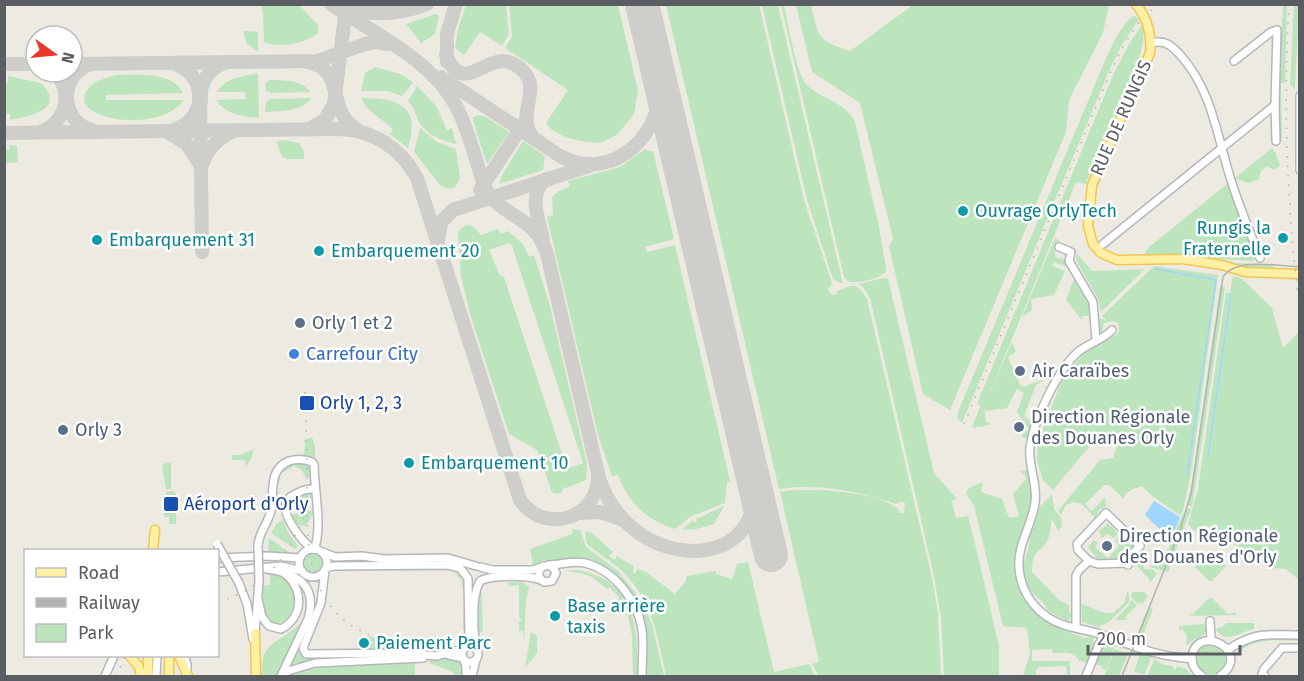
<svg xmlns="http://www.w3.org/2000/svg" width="1304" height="681" font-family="'Fira Sans',sans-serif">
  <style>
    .green { fill: #bde5bd; fill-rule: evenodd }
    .water { fill: #9fd5ff }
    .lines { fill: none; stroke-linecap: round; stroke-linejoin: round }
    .stream { stroke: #9fd5ff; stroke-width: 1.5 }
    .taxiway { stroke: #d0ceca; stroke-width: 14 }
    .runway { stroke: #d0ceca; stroke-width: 34 }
    .minor-casing { stroke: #b4b7bc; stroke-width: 10 }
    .major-casing { stroke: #f3c654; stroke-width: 11 }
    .minor { stroke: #fff; stroke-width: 7 }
    .major { stroke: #fff0a4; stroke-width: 8 }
    .tram { stroke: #b2b3b3; stroke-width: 1.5 }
    .rail { stroke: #b2b3b3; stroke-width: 1.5; stroke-dasharray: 1.5 8; stroke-linecap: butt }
    .minor-bridge-casing { stroke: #b4b7bc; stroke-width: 10; stroke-linecap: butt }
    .minor-bridge { stroke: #fff; stroke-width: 7 }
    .culture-dot { fill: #0f9aa8; stroke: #fff; stroke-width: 2 }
    .service-dot { fill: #5c6f8a; stroke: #fff; stroke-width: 2 }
    .shop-dot { fill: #3f7fe0; stroke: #fff; stroke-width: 2 }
    .transit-dot { fill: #1a4fb4; stroke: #fff; stroke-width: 2 }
    .labels { text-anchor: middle; stroke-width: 5; stroke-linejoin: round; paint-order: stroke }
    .street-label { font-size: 18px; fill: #5a5e62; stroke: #fff }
    .culture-label { font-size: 18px; fill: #0d838f; stroke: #fff; text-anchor: start }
    .service-label { font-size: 18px; fill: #4e5e75; stroke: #fff; text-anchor: start }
    .shop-label { font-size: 18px; fill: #366cbe; stroke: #fff; text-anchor: start }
    .transit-label { font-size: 18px; fill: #164399; stroke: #fff; text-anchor: start }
  </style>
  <rect width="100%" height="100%" fill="#edeae1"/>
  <g class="green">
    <path d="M261,5h38l19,20v8c-11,10 -40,16 -54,9l-1,-28z"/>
    <path d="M466,5h40l3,29 -7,12 -22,-14 -16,23 -9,-7 3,-19z"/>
    <path d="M509,5h109l20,85 -4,24 -17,21 -17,8 -20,-2 -15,-4 -14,-8 -5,-6 22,-33 -63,-42 7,-12z"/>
    <path d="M666,5h93l45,195 28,83 -4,7 4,5 5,-1v-3l13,-5h6l5,4 6,9 65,279 6,36 3,62h-122l-7,-12 7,-2 -39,-170c23,-5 110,-1 121,21h3l1,-10 -3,-2 -6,3c-38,-13 -77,-21 -117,-15z"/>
    <path d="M762,5h16l65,279 -10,-5 -26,-79z"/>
    <path d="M781,5h3c4,17 12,69 23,80 14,14 40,18 48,37l24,105 7,41v3c-5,7 -25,12 -33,11 -5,0 -6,-2 -9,-5z"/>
    <path d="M796,5h15c8,32 5,35 39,46l63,-46h196l-6,28 -34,67 -3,32 -116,278 -27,-16 -34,-148 4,-7 -33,-136 -48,-31z"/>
    <path d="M1283,5h4l-2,78h-4l1,58 -3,1 -1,-54z"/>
    <path d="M1294,5h5l-4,83 -1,1 -4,-4z"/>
    <path d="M436,14l3,2 -4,18 -14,9 -15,-19z"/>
    <path d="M1134,16l5,3 -19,29 -11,23 -147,352 -5,-5 1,-6 135,-323c8,-17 25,-66 41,-73z"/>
    <path d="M1142,25c12,26 -47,127 -56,159l-10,-2 -87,213 23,-53 4,10 -8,5 12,28 4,2 29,-12 -17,10 -12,31 10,7 13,-34 -3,-2 4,-1 -19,54 -8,-4 8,-7 -12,-17 7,-19 -7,-4 -10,19 -21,3 -2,-4 2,15 5,2 -10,3 -4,-1 -1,2 -4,-1 8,-20h2l-5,-3 136,-329 16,-31z"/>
    <path d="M243,31l15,1v20l-11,-8z"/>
    <path d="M375,67l25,7 13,8 -7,10 -5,4 -13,-5h-27l4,-18z"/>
    <path d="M258,73l1,45c-14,-1 -36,-4 -42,-18l29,-1 -1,-7h-28c9,-15 25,-15 41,-19z"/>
    <path d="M116,75c20,0 57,-4 67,18l-77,2v5h77c-13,26 -85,27 -99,2 1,-20 16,-22 32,-27z"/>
    <path d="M8,76l33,7c26,27 -12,33 -31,37v-6l-6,-1 1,-30h3z"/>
    <path d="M270,80c13,0 33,0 40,12l-39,1 -5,-2 -1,-8z"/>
    <path d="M417,86l19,20 11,24 5,-2 4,16c-12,-3 -30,-9 -37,-22 -4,-8 -4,-14 -11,-21z"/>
    <path d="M311,98c-8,14 -32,13 -46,14l1,-10 4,-3z"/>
    <path d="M361,98c36,0 61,7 47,50l-18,-14 3,-5 -26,-21z"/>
    <path d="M477,115l7,1 25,16 -22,32 -13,-40 -1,-6z"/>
    <path d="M420,128l17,14 19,7 4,30 -6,9 -6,1 -7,-3 -27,-34z"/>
    <path d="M283,140l16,3 5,8v8h-17l-5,-2 -6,-16z"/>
    <path d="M523,141l22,15 -2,14 -44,14 2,-7z"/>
    <path d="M10,145l7,1 1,16 -13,1v-13l4,-1z"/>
    <path d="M1272,148l4,6 4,12 -7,4 -6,-4 -6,5 -2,8 -11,4 -13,-5z"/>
    <path d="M645,149l4,2h4l21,88 -29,8 2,5 28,-7 55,236 -3,1 -2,21 -35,14 -15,12c-28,-8 -47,-27 -57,-54l-6,1 -14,-41 -51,-218 6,-2 -1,-18 7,-6 11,-5 -2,-5 52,-14z"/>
    <path d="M1227,184l27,72v5l-110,-7 4,-6z"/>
    <path d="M468,225l6,2 7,8 17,-6 2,5 8,-3 15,13 6,13 5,-2 16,51 37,158 -1,16 -20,8 -2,-1 -2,5 -4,2 -6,-2 -15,-42 -28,-16 -39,-120 -9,-38 -3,-43 3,-5zM509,243l3,3 71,217 -16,6 -4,-4 1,-5 -60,-183 -4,-1 -11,-26z"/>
    <path d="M1055,238l5,3 -6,12 2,2 -1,2 5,2 2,-2 8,11 -16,-6 -2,4 13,5 -11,24 -23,4 1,11 -10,7z"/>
    <path d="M1077,254l15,17 53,-2 -44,43 -2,-11 -23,-41z"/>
    <path d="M1239,263l34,2v5l-27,-1 -17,-5z"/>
    <path d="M1154,266l64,9 -27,198 -8,38 -3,4 -28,-19 -10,-10c-7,3 -16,3 -18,13l-15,-14h-5l-19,19 7,7 13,-14 1,10 -7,3 -4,8 -13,-14 -8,-2 -8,3 -5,10 -3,-4 42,-51 13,-2 5,-15 -18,-2 -12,7 -35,42 -10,-10 -6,-20 1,-19 22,-56 8,-14 12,-13v-4l18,-12 18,-7 3,-3 -1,-9 -5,-2 -9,2 -2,8 -4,4 2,-16 6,1 -4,-4z"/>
    <path d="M1233,276l8,2 31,30 11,40 16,-16v248l-13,-11 -17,-1 -64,-43 -5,6 -7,-1 -5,-6 10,-35 28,-196 2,-8 -1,8h3z"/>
    <path d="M883,278l5,1 46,194 23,26 -7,2 2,1 4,16 12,-2 4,15 27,115v30h-55l-3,-58 -7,-42 -64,-278 -7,-11 -5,-3z"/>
    <path d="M1074,279l17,27 1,10h-9l-1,4 -16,-20z"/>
    <path d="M1220,286l5,1 -33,220 -5,-2 5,-23z"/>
    <path d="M312,437l3,9v13l-13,-4 2,-1 1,-12 -2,-1z"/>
    <path d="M254,449l-3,10 -5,8 -1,-7h-13v-5h8z"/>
    <path d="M297,462h10l5,4h-2l2,11h-7l-3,-7 -8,-4 -16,9 3,5 -4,5v-8l3,-7 2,2 -1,-3 8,-5z"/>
    <path d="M166,463h5v26h-5l-4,-24z"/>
    <path d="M1030,470l3,20 -1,19 -16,59 6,25 14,19 35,21 10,3v2l12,-1 1,7 -7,18 -8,-1c-5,-11 -15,-8 -26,-8l-1,-4 -20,1v11h38v15h-10l7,-1 -1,-9 -27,1 -3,3v6h-13l7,-22 -3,-26 -24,-2 -29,-120 -8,-13 3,-5 14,-6 -2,10 21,7 7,19 10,-2 -6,-22 14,-16 -7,-7z"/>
    <path d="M174,491l2,3v30h-7v-7h-5l2,-25z"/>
    <path d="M312,491v7l-23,13c0,-7 0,-11 8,-13l3,2 3,-8z"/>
    <path d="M1052,495l2,14 7,8 1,10 -4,3 -6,-11c-2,7 -1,14 -4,20 -7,16 -16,7 -16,33l27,28 10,5v7l3,3 -4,6 -20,-10c-5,-14 -20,-15 -24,-35 -3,-16 7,-26 5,-37l11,-33z"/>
    <path d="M724,506l-10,18 -18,5 -14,1 11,-10 1,2h3l-1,-3z"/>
    <path d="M1186,508l5,1 -23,63 -18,-5 19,-19v-5z"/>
    <path d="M305,510l9,1 -8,15 -10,-2 -5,-8z"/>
    <path d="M283,520l5,12 10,14 -3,3 -24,-16 5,-8z"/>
    <path d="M1108,523l10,10 -4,5 -7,-4 -5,4 -3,-7z"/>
    <path d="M573,529l7,1 6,17 32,24 24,30 10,23 12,52h-17l-2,-54 -11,-26 -18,-20 -21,-14 -16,-4 -23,4 -12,-2 -10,6h-21l20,-1 -3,-16 42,-15z"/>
    <path d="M585,531l7,2 21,19 -4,4 6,4 2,-4 16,10v6l2,2 2,-5 9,3 29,22 11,-13v-5l30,-5v3l16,5 5,-15 11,-2 26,110 35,-8 6,12h-149c-8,-39 -14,-77 -45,-106 -11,-10 -23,-17 -34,-26z"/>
    <path d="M1120,535l10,10 3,-3 2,5 -2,2 -3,-1 -6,5 3,3 -6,4 -22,1 -11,-14 6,-7 4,3 -3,4 13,11 11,-12 -4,-5z"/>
    <path d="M269,538l21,15 -2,1 -20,-2z"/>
    <circle cx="313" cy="563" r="9"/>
    <path d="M1140,561l4,8 9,1 4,4 -8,10 1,-4 -13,-14 -4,2z"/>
    <path d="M1193,565h34l-15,16h-3z"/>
    <path d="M449,569c23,6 16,42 16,61h-2c0,-19 8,-55 -16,-60l-83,1z"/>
    <path d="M578,570c58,12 59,54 60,106h-5l-1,-40 -4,-20 -3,-1v-8l-7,-6 1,-4 -10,-10 -2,2 -15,-12 -11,-4 -15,-2z"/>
    <path d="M270,573l13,4h-4c19,2 23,39 -1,47l-8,-2 -6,-10 -2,-26 8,-1z"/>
    <path d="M508,582h14l7,5 -3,13 -2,42 -1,-11h-4v-10h3l-3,-5v-31l-10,1z"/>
    <path d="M481,586l2,42 -1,4h-3l-1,-30z"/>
    <path d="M1127,592l2,1v9l-20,20 -11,5 -16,-5 -1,-18c11,2 19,11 32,9l11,-10z"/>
    <path d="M1132,592h12l4,4 -6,9 -2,-3 -2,2 -7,-7z"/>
    <path d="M1209,598h3l16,16 8,-2v3l-47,1 4,-2z"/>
    <path d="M1131,600l6,5 -12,12 2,3h-12l15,-16z"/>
    <path d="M1148,607l5,2 -13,34 -5,-2z"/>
    <path d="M305,616l-29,60h-15c2,-8 0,-16 4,-24 10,-15 31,-18 40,-36z"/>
    <path d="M1226,623h28v6c-15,3 -26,16 -38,1l1,-2 7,-2z"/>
    <path d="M1202,624l4,1 2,5c-6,9 -14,6 -20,15l-2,-1 1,-9 -5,-6 -2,2 -1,-5z"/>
    <path d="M531,632l6,4v17l-12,15z"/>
    <path d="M368,636l15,5 23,4v1l-22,1 -1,-2h-5v2l-9,2 -1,-6 5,1v-3l-5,1z"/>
    <path d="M1255,638h44v3c-18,0 -41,-4 -56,8l-2,-2z"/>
    <path d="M1107,641l18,6 -1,2 -9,-3 -9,24 -4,-1v-3l-7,-2v-2l4,-6 -1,-4 3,-7 2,1 1,-4z"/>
    <circle cx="1211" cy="660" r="15"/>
    <path d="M300,646l1,4 58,7v2l-45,1 -23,7z"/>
    <path d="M392,648h57v4l-7,1 -50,-2z"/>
    <path d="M1115,649l13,5 -9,22h-15z"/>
    <path d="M1140,654l11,3 -6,17 -11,-2z"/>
    <path d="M449,658l11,4 3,8v6h-6l-6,-5 -22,-8v-2z"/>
    <path d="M1154,659l10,6 9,1v4l3,-1 1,-3 9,3 6,7 -44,-1z"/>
    <path d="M415,662v14h-125l31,-10z"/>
  </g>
  <path class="water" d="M1154,501l26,16 -9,23 -26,-25z"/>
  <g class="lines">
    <g class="stream">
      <path d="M1156,269l60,11 -29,195"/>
      <path d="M1208,456l23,-162"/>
    </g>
    <g class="taxiway">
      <path d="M331,4c42,29 101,56 125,102 13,24 19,53 28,79 16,34 51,29 63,69l52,224c7,21 19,39 37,53 50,38 129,22 117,-53"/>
      <path d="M341,7c29,9 58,8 86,-3"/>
      <path d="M446,55c18,44 42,-6 68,9 35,20 0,46 18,72"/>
      <path d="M307,62c41,7 17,49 51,68"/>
      <path d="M447,62v-28l9,-30"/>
      <path d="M173,63c35,11 35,56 1,67"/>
      <path d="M4,64h32"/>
      <path d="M72,64l245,-3 48,-17 11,-2 11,2"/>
      <path d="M441,77l119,79c53,29 107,-24 99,-78"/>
      <path d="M200,95l2,157"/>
      <path d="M201,102c-2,-18 6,-32 23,-39"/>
      <path d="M309,129l16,-9 9,-16 12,-96"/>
      <path d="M91,130c-32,-10 -32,-56 0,-66"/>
      <path d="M42,131c25,-9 31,-41 12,-59"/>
      <path d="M167,132l20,12 12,19"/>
      <path d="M4,133l335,-4c34,1 62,19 78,49l103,322c26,37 81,17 78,-28"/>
      <path d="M203,163c5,-16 16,-25 31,-32"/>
      <path d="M480,190l44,-67"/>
      <path d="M543,239c-4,-20 -16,-44 3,-60"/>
      <path d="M438,240l3,-18 12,-12 136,-44"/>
      <path d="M578,513l22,-1 23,8"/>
    </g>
    <path class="runway" d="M642,4l129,551"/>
    <defs>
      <g id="minor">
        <path d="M1151,43c15,-4 22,4 31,14 31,36 35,80 49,123 8,26 19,52 29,78"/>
        <path d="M1234,61l37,-29 6,-2 -2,75 1,36"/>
        <path d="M1300,96v74"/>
        <path d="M1103,244l172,-139"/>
        <path d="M1059,247l12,5 -2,9 24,41 3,38"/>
        <path d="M1112,330c-9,10 -23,13 -34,22 -20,17 -45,70 -48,96 -2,19 8,36 5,55 -3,22 -18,42 -16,65 2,27 20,49 45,57 12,4 24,5 36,9 34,12 54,22 92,25"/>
        <path d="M312,489c-7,0 -12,2 -18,6 -2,1 -6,4 -7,6 -8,12 16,42 26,48"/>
        <path d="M258,545c1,-13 10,-22 13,-34 4,-18 -4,-41 18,-50 7,-2 15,-2 23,1l2,3c0,22 9,66 0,84"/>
        <circle cx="313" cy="563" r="14"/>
        <path d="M323,552l12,5 27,-1 22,3 64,-1 28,8"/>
        <path d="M218,558l49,-2 33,2"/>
        <path d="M1089,561l-11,-11 -1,-6 29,-31 34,33 -13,13 -1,4"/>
        <path d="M548,565c13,0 24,-5 37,-2 29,7 53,38 57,67 2,15 0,31 0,46"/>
        <path d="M480,567l12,3h40c10,-1 18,-11 24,3l-4,8 -8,1 -5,-5v-6l4,-5"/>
        <path d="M261,568c31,4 58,13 47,51l-27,57"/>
        <path d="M326,568l8,-2 114,-1 12,3 7,9"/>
        <path d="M325,570l-4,33 -18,45 3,6 101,-1 29,3 27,-7"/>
        <path d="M218,572l63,-6 21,5"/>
        <path d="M482,580c13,-5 46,-5 59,0"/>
        <path d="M239,583l8,21 6,35"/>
        <path d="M258,599l4,18 7,9 12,3c23,-12 23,-41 3,-56"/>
        <path d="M1210,621l1,19"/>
        <path d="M1076,628v-52l3,-6 10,-9 9,3 28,-1 2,2"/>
        <path d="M255,633l4,-52"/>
        <circle cx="470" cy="654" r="8"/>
        <path d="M464,648l5,-12 -1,-57"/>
        <path d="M477,649c-4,-17 -6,-52 3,-68"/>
        <path d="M1227,650c30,-19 39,-15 73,-15"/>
        <path d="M449,655l14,3 3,7v11"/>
        <path d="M184,656l3,8v9"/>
        <path d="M105,676l9,-20"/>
        <path d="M156,676l1,-20"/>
        <path d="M283,676l5,-5 27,-8 108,-5"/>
        <path d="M472,676l4,-16"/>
        <path d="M1086,676l17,-41"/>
        <path d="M1202,676c-7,-5 -11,-11 -10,-20 6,-34 62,-4 28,20"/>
        <path d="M1265,676l-3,-2 2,-5 18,-21h18"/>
      </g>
      <g id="major">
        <path d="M1136,4c12,15 16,31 14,49l-58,132 -4,41 5,18 8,9 16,7 66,-1 39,6 23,7 55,2"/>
        <path d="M153,550l2,-20"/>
        <path d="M255,633l1,43"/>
        <path d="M130,656l9,11 2,9"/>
        <path d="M148,656v20"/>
        <path d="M169,656v20"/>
        <path d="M179,656l9,20"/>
      </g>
    </defs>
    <use href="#minor" class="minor-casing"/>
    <use href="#major" class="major-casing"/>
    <use href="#minor" class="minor"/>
    <use href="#major" class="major"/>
    <path class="tram" d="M1122,676l58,-146 11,-36 32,-217c13,-20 55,-11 77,-10"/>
    <g class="rail">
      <path d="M1289,4c-6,103 -2,205 11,307"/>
      <path d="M1151,11l5,-7"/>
      <path d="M305,392c1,27 2,54 2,82 0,63 -6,137 68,163 24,9 51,7 76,7"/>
      <path d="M964,424l146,-351 13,-27 17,-25"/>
      <path d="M218,602c49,-15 67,-42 87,-87"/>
      <path d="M116,676l9,-20"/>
    </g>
    <defs>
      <g id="minor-bridge">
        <path d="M217,544l22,39"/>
        <path d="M258,545l1,36"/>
      </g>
    </defs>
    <use href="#minor-bridge" class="minor-bridge-casing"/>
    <use href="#minor-bridge" class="minor-bridge"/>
  </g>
  <g class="culture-dot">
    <circle cx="963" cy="211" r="6"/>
    <circle cx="1283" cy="238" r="6"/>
    <circle cx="97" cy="240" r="6"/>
    <circle cx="319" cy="251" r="6"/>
    <circle cx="409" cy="463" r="6"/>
    <circle cx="555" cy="616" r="6"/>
    <circle cx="364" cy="643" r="6"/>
  </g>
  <g class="service-dot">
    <circle cx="300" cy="323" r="6"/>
    <circle cx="1020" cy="371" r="6"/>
    <circle cx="1019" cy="427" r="6"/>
    <circle cx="63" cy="430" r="6"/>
    <circle cx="1107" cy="546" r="6"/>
  </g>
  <circle class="shop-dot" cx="294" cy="354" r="6"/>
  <g class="transit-dot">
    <rect x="299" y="395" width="16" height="16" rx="3"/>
    <rect x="163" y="496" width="16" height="16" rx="3"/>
  </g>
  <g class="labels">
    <g class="street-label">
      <text transform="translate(1121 118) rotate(-66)" y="6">RUE DE RUNGIS</text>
    </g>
    <g class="culture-label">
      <text x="975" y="217">Ouvrage OrlyTech</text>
      <text x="1271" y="234" text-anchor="end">Rungis la<tspan x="1271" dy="21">Fraternelle</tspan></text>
      <text x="109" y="246">Embarquement 31</text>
      <text x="331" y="257">Embarquement 20</text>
      <text x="421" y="469">Embarquement 10</text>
      <text x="567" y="612">Base arrière<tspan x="567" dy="21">taxis</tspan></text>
      <text x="376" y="649">Paiement Parc</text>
    </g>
    <g class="service-label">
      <text x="312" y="329">Orly 1 et 2</text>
      <text x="1032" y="377">Air Caraïbes</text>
      <text x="1031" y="423">Direction Régionale<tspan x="1031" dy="21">des Douanes Orly</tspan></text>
      <text x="75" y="436">Orly 3</text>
      <text x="1119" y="542">Direction Régionale<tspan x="1119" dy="21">des Douanes d'Orly</tspan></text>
    </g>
    <g class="shop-label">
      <text x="306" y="360">Carrefour City</text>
    </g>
    <g class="transit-label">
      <text x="320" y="409">Orly 1, 2, 3</text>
      <text x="184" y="510">Aéroport d'Orly</text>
    </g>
  </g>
  <rect width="1304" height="681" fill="none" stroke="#5a5e62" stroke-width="12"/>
  <rect x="24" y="549" width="195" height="108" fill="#ffffff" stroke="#bdbfc0" stroke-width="1.5"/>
  <rect x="36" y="568" width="30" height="9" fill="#fff0a4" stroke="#bdbfc0" stroke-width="1.5"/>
  <text x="78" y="579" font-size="18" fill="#5a5e62">Road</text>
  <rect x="36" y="598" width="30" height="9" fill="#b2b3b3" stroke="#bdbfc0" stroke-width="1.5"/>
  <text x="78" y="609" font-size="18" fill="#5a5e62">Railway</text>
  <rect x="36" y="624" width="30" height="18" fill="#bde5bd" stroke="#bdbfc0" stroke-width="1.5"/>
  <text x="78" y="639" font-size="18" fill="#5a5e62">Park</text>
  <g transform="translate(54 54) rotate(105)"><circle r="28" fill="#ffffff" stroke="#bdbfc0" stroke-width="1.5"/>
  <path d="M0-4.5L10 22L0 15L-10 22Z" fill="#eb3728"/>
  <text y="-9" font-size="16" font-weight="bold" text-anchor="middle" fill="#5a5e62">N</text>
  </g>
  <path d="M1088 645v9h152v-9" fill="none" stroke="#5a5e62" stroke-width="3"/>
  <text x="1097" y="645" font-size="18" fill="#5a5e62" stroke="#ffffff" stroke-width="4.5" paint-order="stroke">200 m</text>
</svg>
